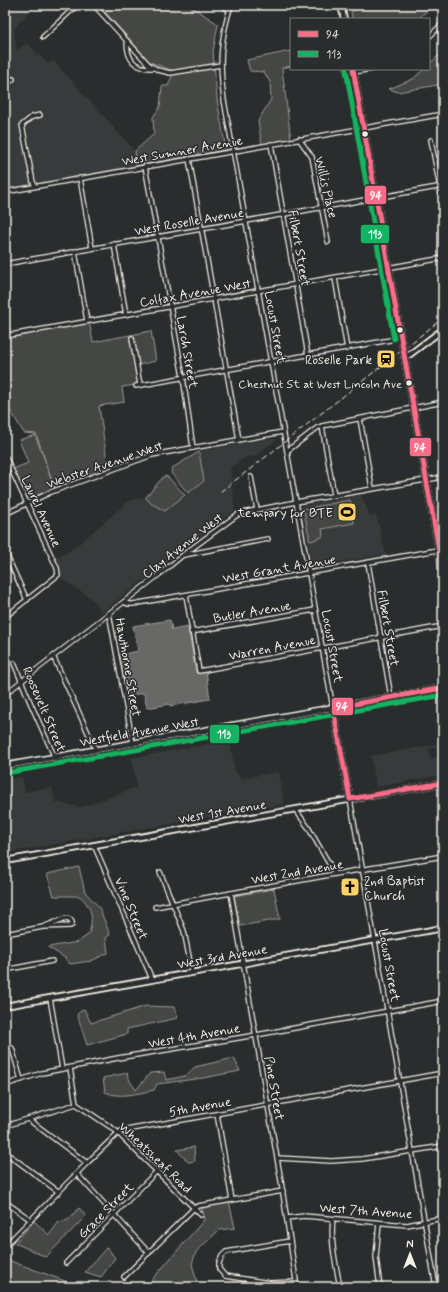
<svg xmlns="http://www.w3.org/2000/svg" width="448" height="1292" font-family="Mynerve,sans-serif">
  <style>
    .built { fill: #373a3a }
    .green { fill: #444645; stroke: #9c9c96 }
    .water { fill: #676866; stroke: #9f9f9a }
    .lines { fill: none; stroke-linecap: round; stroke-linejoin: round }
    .street-casing { stroke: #f4f1e8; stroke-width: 6 }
    .secondary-casing { stroke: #f4f1e8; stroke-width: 8 }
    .primary-casing { stroke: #f4f1e8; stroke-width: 8 }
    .street { stroke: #2a2d2e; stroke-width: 3.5 }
    .secondary { stroke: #2a2d2e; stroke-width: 4.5 }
    .primary { stroke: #2a2d2e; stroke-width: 5 }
    .rail { stroke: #f4f1e8; stroke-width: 1; stroke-dasharray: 6 3; stroke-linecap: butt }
    .bus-1-casing { stroke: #2a2d2e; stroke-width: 8 }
    .bus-2-casing { stroke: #2a2d2e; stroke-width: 8 }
    .bus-1 { stroke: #fb6d88; stroke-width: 5 }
    .bus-2 { stroke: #13b361; stroke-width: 5 }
    .bus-dot { fill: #f4f1e8; stroke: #2a2d2e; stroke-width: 1.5 }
    .labels { text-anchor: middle; stroke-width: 3; stroke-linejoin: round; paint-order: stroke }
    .bus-label { font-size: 12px; fill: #f4f1e8; stroke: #2a2d2e; text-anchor: end }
    .street-label { font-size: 13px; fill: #f4f1e8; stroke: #2a2d2e }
    .poi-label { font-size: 13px; fill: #f4f1e8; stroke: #2a2d2e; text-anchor: end }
    .line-badge { stroke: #2a2d2e; stroke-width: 1.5 }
    .badge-label { font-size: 11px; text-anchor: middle; font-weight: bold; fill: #fff }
  </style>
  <rect width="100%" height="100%" fill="#2a2d2e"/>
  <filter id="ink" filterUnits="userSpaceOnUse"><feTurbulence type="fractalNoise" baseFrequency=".025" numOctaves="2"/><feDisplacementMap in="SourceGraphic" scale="8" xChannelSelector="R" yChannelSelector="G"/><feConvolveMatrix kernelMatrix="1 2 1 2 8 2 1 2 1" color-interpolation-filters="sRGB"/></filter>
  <g filter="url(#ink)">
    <g class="built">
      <path d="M5,5h29l-20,24 3,21 10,-7 21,21 5,-4 82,91 2,15 -132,24z"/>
      <path d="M267,439h10l-22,17 -9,1 -16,11 5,42 -133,102 -9,-12 -32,-22 -5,-19 19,-12 54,-46 17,-4v1l6,6 13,7 39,-30 -5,-30z"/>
      <path d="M361,495l9,21 6,-1 10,40 -10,1 -64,11 -11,-61z"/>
      <path d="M230,740l5,31 7,7 37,-6 5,32 -279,49v-73l17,-3 3,15 27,-5 3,15 26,5 56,-20 -5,-29z"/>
      <path d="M443,743v3l-14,3 1,10 13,-3v19l-67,12 -5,-31z"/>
    </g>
    <g class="green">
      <path d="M113,5h76l29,19 -5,28 4,47 9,51 -89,16 -2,-15 19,-17 -1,-17 7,-10 2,-21h6l6,-15 -24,-9 -45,-50z"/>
      <path d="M368,5h65l-15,14h-66l-1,-7z"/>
      <path d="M291,51v15l-9,2 9,72 -29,5 -4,-24 13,-22 -1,-17 -6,-10 -14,-1 -3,-11z"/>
      <path d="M443,52v32l-45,8 -9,-3 24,-10 11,-10h5v-5z"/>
      <path d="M89,321l4,21 58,-11 5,30 -19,4 4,19 -19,3 2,15 -25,4 9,62 -53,20 -9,-23 8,23 -27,12 -14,-31 15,-6 -9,-23 16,-5 11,28 -10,-29 -12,-1 -19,-31v-66z"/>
      <path d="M199,452l5,29 -16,12 -17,-20 1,-5z"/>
      <path d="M164,476l4,1 17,18 -20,16 -13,-7 -6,-6v-1z"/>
      <path d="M350,500l4,23 -32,6 1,6 -1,2 -11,4 -2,-1v-8h-1l-4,-23z"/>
      <path d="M79,867l6,25 14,15 11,28 -4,3 2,15 -17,8 -21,3 -5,-6 -17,-11 30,-5 11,-8c4,-17 4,-25 -9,-38h-26l-7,-22z"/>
      <path d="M274,889l6,30 -40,7 -6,-30z"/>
      <path d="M146,1006l28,1 4,11 -51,11v5l-40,11 -10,-31 7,-5 7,14z"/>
      <path d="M234,1058l6,13 -37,7 -46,6 -3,6c-15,3 -35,9 -49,2l-2,-14 24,-5 3,8 6,9 14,-17 14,-1 2,8 19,-4 10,-9z"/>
      <path d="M194,1147l1,14 -7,1 -11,-12z"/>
      <path d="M229,1201l6,27 -16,2 -23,22 -4,12 5,18 12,5h-45l-14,-5 54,-62 -2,-13z"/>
      <path d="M79,1208l7,8 -40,41 -31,-14 19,-22 15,14 10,-13 9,-2z"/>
      <path d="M107,1247l8,11 -14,19 -16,-5z"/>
      <path d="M5,1259l68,25 -2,3h-66z"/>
    </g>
    <path class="water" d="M170,620l2,10 16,-3 8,46 10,-2 4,28 -40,7v-2l-23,4 -3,-15 -18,3 -7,-41 19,-4 -5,-25z"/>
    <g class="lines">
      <defs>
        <g id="street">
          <path d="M94,5l55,60 9,5 12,3 51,-8"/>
          <path d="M222,5l7,5"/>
          <path d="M231,5c-11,35 -12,59 -7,95l109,608"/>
          <path d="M43,37l34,-32"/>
          <path d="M429,37l14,-14"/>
          <path d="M127,41c0,18 7,28 26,27"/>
          <path d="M354,72l18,-3"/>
          <path d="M5,86l8,-7"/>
          <path d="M299,139l13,18 16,85"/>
          <path d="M431,140l12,64"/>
          <path d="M271,144l37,211"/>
          <path d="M189,159l50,281"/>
          <path d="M145,166l38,211 10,71"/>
          <path d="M80,178l12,70"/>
          <path d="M35,186l-2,-4 -11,-57 10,-8 8,-2"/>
          <path d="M5,192l438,-78"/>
          <path d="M114,244l12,71"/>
          <path d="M75,251l12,70"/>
          <path d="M5,264l438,-78"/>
          <path d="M335,278l12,71"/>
          <path d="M5,318l3,17"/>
          <path d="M5,336l438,-78"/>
          <path d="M132,338l8,47"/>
          <path d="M136,386l265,-48"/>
          <path d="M360,419l12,69"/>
          <path d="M322,426l12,69"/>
          <path d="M287,451l30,-23 5,-2 121,-24"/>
          <path d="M5,456l52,112 1,7 -53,42"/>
          <path d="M251,477l6,33"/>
          <path d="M5,514l46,-22 101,-37 131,-23"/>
          <path d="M5,552l22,48"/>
          <path d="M184,555l84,-16"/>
          <path d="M368,563l23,134"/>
          <path d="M186,595l13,76 244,-45"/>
          <path d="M124,602l4,2h5l310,-55"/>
          <path d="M109,613l24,131"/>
          <path d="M191,632l124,-22"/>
          <path d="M53,656l43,94"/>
          <path d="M14,663l16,39 25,56"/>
          <path d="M5,694l160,-124 18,-15 54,-40 5,-2 54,-11 147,-25"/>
          <path d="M350,799l86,488"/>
          <path d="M295,809l13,18 27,47"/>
          <path d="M94,845l58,134"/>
          <path d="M160,872l24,59 8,41"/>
          <path d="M231,893l50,288 16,106"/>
          <path d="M155,907l180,-33 108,-18"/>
          <path d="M5,934l38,-7 27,-1 2,-1v-3l-2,-3 -4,-1 -23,9"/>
          <path d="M5,970l47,-9"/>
          <path d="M5,996l2,9"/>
          <path d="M50,998l12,71"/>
          <path d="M5,1047h4l3,1 9,32"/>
          <path d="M70,1068l6,36"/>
          <path d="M5,1085l37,-12 76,-15 138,-23 187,-34"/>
          <path d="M217,1114l15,86"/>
          <path d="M28,1119l59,44"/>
          <path d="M5,1126l71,-22 39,26 86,85"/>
          <path d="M5,1152l54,40"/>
          <path d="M278,1158l53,3 31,-2 81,-13"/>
          <path d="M77,1174l72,79"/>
          <path d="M5,1202l26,18"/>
          <path d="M287,1218l17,-2 103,9 36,-7"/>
          <path d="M333,1219c-3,23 3,45 7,68"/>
          <path d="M379,1223l-3,34 4,30"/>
          <path d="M290,1241l-64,11 -4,4 -3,7v6l6,7 45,7 26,-1"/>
          <path d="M5,1246l82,-83 29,-28 5,-4 322,-58"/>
          <path d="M66,1263l91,-92"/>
          <path d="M124,1277l70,-69 4,-2 85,-15"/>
        </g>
        <g id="secondary">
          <path d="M341,5l3,14"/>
          <path d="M353,69l90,504"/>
          <path d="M404,356l5,-1 29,-22 5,-2"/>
          <path d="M333,708l17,91"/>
          <path d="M5,861l438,-78"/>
          <path d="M5,1006l438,-78"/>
        </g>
        <g id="primary">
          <path d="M5,766l438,-78"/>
          <path d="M5,772l438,-78"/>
        </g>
      </defs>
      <use href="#street" class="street-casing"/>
      <use href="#secondary" class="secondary-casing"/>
      <use href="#primary" class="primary-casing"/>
      <use href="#street" class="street"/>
      <use href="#secondary" class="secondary"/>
      <use href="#primary" class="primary"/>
      <path class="rail" d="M220,492l38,-29 185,-145"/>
      <defs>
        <g id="bus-1">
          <path d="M353,69l90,504"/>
          <path d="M350,799l-17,-91 110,-20"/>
          <path d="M350,799l93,-16"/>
        </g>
        <g id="bus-2">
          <path d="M346,70l48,269"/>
          <path d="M6,773l437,-78"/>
        </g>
      </defs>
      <use href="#bus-1" class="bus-1-casing"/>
      <use href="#bus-2" class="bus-2-casing"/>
      <use href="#bus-1" class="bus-1"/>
      <use href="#bus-2" class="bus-2"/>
    </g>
  </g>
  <defs>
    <symbol id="station-square" viewBox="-11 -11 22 22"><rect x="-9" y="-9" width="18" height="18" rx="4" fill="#ffd166" stroke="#2a2d2e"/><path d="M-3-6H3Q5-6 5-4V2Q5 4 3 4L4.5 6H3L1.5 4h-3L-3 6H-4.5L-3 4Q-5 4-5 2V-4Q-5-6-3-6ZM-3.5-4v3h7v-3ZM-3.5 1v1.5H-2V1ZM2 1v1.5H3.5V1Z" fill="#111"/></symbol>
    <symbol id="stadium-square" viewBox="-11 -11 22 22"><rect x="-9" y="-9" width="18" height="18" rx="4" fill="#ffd166" stroke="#2a2d2e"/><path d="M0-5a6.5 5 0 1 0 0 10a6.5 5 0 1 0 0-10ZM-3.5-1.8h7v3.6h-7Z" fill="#111"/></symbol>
    <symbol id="church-square" viewBox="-11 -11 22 22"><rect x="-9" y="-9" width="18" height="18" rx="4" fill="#ffd166" stroke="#2a2d2e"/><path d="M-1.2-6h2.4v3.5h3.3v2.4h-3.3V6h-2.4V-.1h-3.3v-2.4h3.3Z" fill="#111"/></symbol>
  </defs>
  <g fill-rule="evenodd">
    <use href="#station-square" x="375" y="348" width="22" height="22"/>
    <use href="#stadium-square" x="336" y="501" width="22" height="22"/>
    <use href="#church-square" x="339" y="876" width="22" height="22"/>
  </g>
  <g class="bus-dot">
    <circle cx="365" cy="134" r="3.5"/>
    <circle cx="400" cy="330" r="3.5"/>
    <circle cx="409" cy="383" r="3.5"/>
  </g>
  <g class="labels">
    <g class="bus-label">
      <text x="402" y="388">Chestnut St at West Lincoln Ave</text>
    </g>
    <g class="street-label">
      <text transform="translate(182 150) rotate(-10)" y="5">West Sumner Avenue</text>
      <text transform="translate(327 187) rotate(77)" y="5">Willis Place</text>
      <text transform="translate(189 221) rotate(-10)" y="5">West Roselle Avenue</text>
      <text transform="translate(300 248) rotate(80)" y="5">Filbert Street</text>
      <text transform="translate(195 292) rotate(-10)" y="5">Colfax Avenue West</text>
      <text transform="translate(276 327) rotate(80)" y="5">Locust Street</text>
      <text transform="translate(188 352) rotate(80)" y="5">Larch Street</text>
      <text transform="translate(104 464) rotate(-19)" y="5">Webster Avenue West</text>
      <text transform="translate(42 511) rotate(65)" y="5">Laurel Avenue</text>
      <text transform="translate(182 545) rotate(-38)" y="5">Clay Avenue West</text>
      <text transform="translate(279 568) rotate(-10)" y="5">West Grant Avenue</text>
      <text transform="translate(252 611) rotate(-10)" y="5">Butler Avenue</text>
      <text transform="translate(389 628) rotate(80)" y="5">Filbert Street</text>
      <text transform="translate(333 646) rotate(80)" y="5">Locust Street</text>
      <text transform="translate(272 647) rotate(-11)" y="5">Warren Avenue</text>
      <text transform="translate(129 667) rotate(80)" y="5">Hawthorne Street</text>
      <text transform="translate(45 709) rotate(67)" y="5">Roosevelt Street</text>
      <text transform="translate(139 731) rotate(-10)" y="5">Westfield Avenue West</text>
      <text transform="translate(222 811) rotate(-10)" y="5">West 1st Avenue</text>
      <text transform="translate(297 871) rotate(-10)" y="5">West 2nd Avenue</text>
      <text transform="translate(132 908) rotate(67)" y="5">Vine Street</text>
      <text transform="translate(222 956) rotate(-10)" y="5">West 3rd Avenue</text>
      <text transform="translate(390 965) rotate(80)" y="5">Locust Street</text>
      <text transform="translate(194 1035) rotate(-10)" y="5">West 4th Avenue</text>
      <text transform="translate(275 1088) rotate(80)" y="5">Pine Street</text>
      <text transform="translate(200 1106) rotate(-10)" y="5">5th Avenue</text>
      <text transform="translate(156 1157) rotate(44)" y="5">Wheatsheaf Road</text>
      <text transform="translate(105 1210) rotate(-45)" y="5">Grace Street</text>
      <text transform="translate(366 1210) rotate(4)" y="5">West 7th Avenue</text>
    </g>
    <g class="poi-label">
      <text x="372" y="364">Roselle Park</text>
      <text x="333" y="517">tempary for BTE</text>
      <text x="364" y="885" text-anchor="start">2nd Baptist<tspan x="364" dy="15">Church</tspan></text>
    </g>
  </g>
  <g class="line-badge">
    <rect x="364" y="185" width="23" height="20" rx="4" fill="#fb6d88"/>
    <rect x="360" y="224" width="30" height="20" rx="4" fill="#13b361"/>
    <rect x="409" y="437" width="23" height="20" rx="4" fill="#fb6d88"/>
    <rect x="331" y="697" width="23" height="19" rx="4" fill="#fb6d88"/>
    <rect x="209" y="724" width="31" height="20" rx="4" fill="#13b361"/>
  </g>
  <g class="badge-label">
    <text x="376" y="199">94</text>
    <text x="375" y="238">113</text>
    <text x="420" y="451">94</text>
    <text x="342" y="710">94</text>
    <text x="224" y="738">113</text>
  </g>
  <rect width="448" height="1292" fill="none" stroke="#2a2d2e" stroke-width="20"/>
  <rect x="10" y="10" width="428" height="1272" fill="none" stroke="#f4f1e8" stroke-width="1.5" filter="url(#ink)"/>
  <rect x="290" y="18" width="140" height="52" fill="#2a2d2e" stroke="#7b7b78"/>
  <rect x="298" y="31" width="20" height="6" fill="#fb6d88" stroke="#7b7b78"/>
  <text x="326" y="38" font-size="12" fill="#f4f1e8">94</text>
  <rect x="298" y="51" width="20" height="6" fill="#13b361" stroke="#7b7b78"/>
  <text x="326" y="58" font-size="12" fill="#f4f1e8">113</text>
  <g transform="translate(410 1254)" stroke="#2a2d2e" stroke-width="3" paint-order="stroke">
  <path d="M0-3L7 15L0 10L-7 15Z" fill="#f4f1e8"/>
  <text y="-6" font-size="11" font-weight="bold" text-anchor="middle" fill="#f4f1e8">N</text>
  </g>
</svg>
